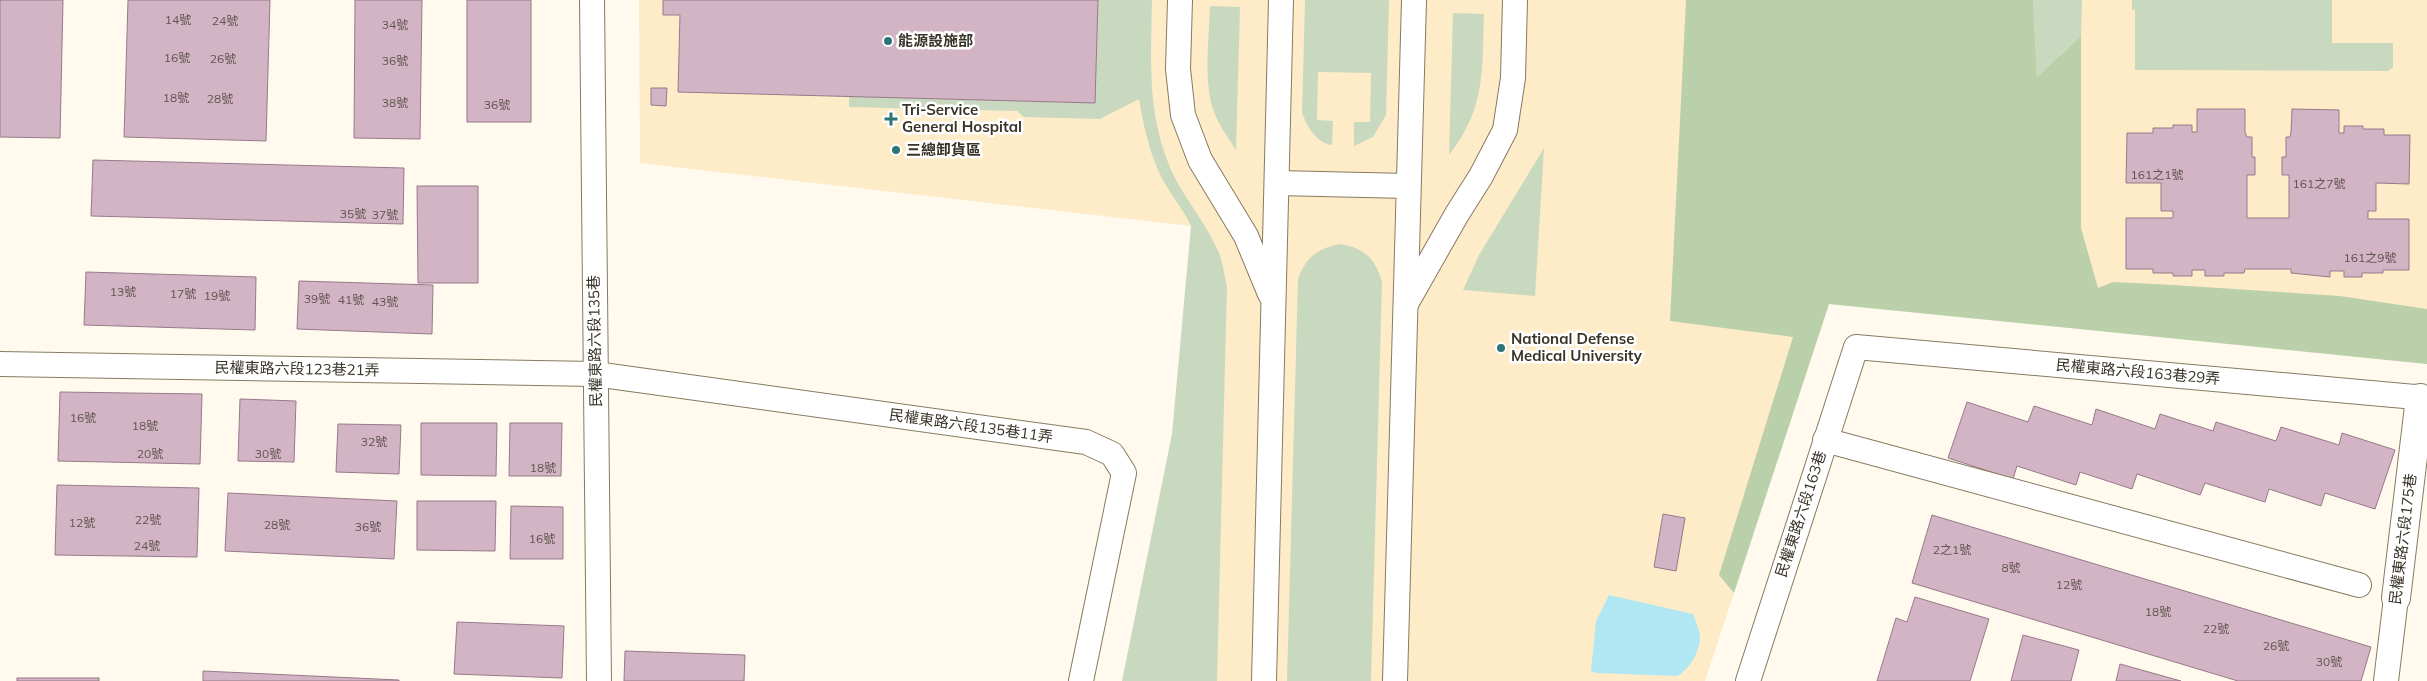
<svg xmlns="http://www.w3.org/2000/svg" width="2427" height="681" font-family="Mulish,'Noto Sans TC',sans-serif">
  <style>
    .built { fill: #feecc8 }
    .green { fill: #c9d9bf }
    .forest { fill: #b9d0aa }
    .water { fill: #b1e7f3 }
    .building { fill: #d3b4c4; stroke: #967a89 }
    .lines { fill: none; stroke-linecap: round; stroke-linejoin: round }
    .service-casing { stroke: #877a60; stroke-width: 26 }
    .minor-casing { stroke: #877a60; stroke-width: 30 }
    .service { stroke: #fff; stroke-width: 24 }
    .minor { stroke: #fff; stroke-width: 28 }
    .poi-dot { fill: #2b7579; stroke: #fff; stroke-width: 2 }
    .labels { text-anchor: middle; stroke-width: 5; stroke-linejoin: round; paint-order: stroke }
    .number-label { font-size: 12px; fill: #60544f }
    .poi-label { font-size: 15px; font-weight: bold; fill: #393428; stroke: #fff; text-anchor: start }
    .street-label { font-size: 15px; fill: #393428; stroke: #fff }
  </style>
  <rect width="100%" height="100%" fill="#fff9ee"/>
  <path class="built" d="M639,0h1788v364l-598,-60 -124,377h-575l48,-233 13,-222 -551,-63z"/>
  <g class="green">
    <path d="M1098,0h54c-1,64 -6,120 24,180 13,24 32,47 43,73 4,10 5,22 8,33l-10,395h-95l50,-247 19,-208c-6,-14 -16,-25 -24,-39 -16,-26 -23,-58 -28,-88l-39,20 -76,-2 -7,-6 -168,-4v-11l246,7z"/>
    <path d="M1305,0h84l-3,115 -13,22 -19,9v-24h16l1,-49 -53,-1 -1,48 16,1 -1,24c-16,-2 -25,-19 -30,-32z"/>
    <path d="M2033,0h49l-1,36 -44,41z"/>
    <path d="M2132,0h200v43h61v24l-5,4 -253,-1v-60h-3z"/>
    <path d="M1210,6l30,1 -4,143c-9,-14 -19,-27 -24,-44 -8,-31 -3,-67 -2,-100z"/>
    <path d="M1453,13l31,1c-2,56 2,94 -35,141z"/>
    <path d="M1544,148l-9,148 -72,-6 16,-35z"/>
    <path d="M1341,244c24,5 34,14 41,38l-11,399h-84l11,-402c8,-22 20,-31 43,-35z"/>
  </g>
  <path class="forest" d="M1686,0h347l4,77 44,-41v192l17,60 15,-6 60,3 167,11 87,13v55l-598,-60 -95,289 -15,-18 74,-238 -123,-16z"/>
  <path class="water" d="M1609,595l84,19c2,6 7,16 7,23 0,14 -11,34 -23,39l-81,-3 -5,-2 5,-50z"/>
  <g class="building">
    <path d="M0,0h63l-3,138 -60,-1z"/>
    <path d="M128,0h142l-4,141 -142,-4z"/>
    <path d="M355,0h67l-2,139 -66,-1z"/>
    <rect x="467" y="0" width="64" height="122"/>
    <path d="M663,0h435l-3,103 -417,-11 2,-77h-17z"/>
    <path d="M651,88h16l-1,18 -15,-1z"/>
    <path d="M2197,109h48v23l2,5h5v20h3v18h-8v43h42v-43h-7v-18h4v-20h4l1,-5 1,-23 47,1v23h5v-7h19v3h21v6h26l-1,49 -33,-1v28h-8v8h41v51h-26v3h-21v4h-18v-6h-14v6l-39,-4v-4h-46l-1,4h-20v3h-19v-6h-13v6h-19v-3h-20v-4h-27v-51h47v-7h-12v-28h-35l1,-50h26v-5h20v-3h19v7h5z"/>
    <path d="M93,160l311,8 -1,56 -312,-8z"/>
    <path d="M417,186h61v97h-60z"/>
    <path d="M86,272l170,5 -1,53 -171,-5z"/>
    <path d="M299,281l134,4 -1,49 -135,-5z"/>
    <path d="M60,392l142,2 -2,70 -142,-3z"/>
    <path d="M240,399l56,2 -2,61 -56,-1z"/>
    <path d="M1967,402l61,20 6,-16 58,19 4,-16 59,20 5,-15 53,17 3,-9 60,19 5,-14 58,18 3,-12 53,17 -20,59 -50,-16 -4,13 -52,-17 -4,13 -60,-19 -5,12 -63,-21 -5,15 -52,-17 -4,13 -59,-19 -4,13 -65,-21z"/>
    <path d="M421,423h76l-1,53 -75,-1z"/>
    <path d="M510,423h52l-1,53h-52z"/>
    <path d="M338,424l63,1 -2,49 -63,-2z"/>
    <path d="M57,485l142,3 -2,69 -142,-2z"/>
    <path d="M228,493l169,8 -3,58 -169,-8z"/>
    <path d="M417,501h79l-1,50 -78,-1z"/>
    <path d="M511,506l52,1v52h-53z"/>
    <path d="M1663,514l22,4 -9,53 -22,-4z"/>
    <path d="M1932,515l439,132 -10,34h-123l-326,-98z"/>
    <path d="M1915,597l74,22 -19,62h-93l19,-63 11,4z"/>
    <path d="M457,622l107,4 -2,52 -108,-4z"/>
    <path d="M2023,635l56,15 -8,31h-60z"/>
    <path d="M625,651l120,4 -1,26h-120z"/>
    <path d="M2120,664l61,17h-65z"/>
    <path d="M203,671l196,9v1h-196z"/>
    <rect x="17" y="678" width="82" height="3"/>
  </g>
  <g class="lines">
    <defs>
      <g id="service">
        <path d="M592,0l7,681"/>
        <path d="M1180,0l-2,69 5,46 17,45 46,76 24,58"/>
        <path d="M1277,183l131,3"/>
        <path d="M1407,302l50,-88 24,-38 24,-46 8,-52 2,-78"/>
        <path d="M0,364l595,10 491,68 26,12 12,19 -43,208"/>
        <path d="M1825,440l534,145"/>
        <path d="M1264,681l17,-681"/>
        <path d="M1395,681l19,-681"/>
        <path d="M1748,681l108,-334 571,51"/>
        <path d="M2386,681l10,-83"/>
      </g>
      <path id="minor" d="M2396,598l24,-200"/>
    </defs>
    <use href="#service" class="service-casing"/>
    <use href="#minor" class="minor-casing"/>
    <use href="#service" class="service"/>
    <use href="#minor" class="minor"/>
  </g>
  <g class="poi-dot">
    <circle cx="888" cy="41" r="5"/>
    <path d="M888.5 111.5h5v5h5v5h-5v5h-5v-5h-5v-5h5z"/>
    <circle cx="896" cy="150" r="5"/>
    <circle cx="1501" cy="348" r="5"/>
  </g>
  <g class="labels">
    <g class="number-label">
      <text x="178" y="24">14號</text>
      <text x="225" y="25">24號</text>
      <text x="395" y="29">34號</text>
      <text x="177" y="62">16號</text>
      <text x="223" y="63">26號</text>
      <text x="395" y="65">36號</text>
      <text x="176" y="102">18號</text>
      <text x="220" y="103">28號</text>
      <text x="395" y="107">38號</text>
      <text x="497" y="109">36號</text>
      <text x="2157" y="179">161之1號</text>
      <text x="2319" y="188">161之7號</text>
      <text x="353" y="218">35號</text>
      <text x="385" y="219">37號</text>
      <text x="2370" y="262">161之9號</text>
      <text x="123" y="296">13號</text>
      <text x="183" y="298">17號</text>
      <text x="217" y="300">19號</text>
      <text x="317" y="303">39號</text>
      <text x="351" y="304">41號</text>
      <text x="385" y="306">43號</text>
      <text x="83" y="422">16號</text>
      <text x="145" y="430">18號</text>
      <text x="374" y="446">32號</text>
      <text x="150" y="458">20號</text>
      <text x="268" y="458">30號</text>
      <text x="543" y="472">18號</text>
      <text x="148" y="524">22號</text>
      <text x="82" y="527">12號</text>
      <text x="277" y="529">28號</text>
      <text x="368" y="531">36號</text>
      <text x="542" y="543">16號</text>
      <text x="147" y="550">24號</text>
      <text x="1952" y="554">2之1號</text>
      <text x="2011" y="572">8號</text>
      <text x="2069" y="589">12號</text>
      <text x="2158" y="616">18號</text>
      <text x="2216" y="633">22號</text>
      <text x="2276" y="650">26號</text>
      <text x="2329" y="666">30號</text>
    </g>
    <g class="poi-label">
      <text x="898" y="46">能源設施部</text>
      <text x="902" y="115">Tri-Service<tspan x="902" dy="17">General Hospital</tspan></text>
      <text x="906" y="155">三總卸貨區</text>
      <text x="1511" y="344">National Defense<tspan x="1511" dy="17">Medical University</tspan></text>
    </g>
    <g class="street-label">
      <text transform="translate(595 341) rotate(-91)" y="5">民權東路六段135巷</text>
      <text transform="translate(297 369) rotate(1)" y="5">民權東路六段123巷21弄</text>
      <text transform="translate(2138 372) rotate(5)" y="5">民權東路六段163巷29弄</text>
      <text transform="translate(971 426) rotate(8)" y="5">民權東路六段135巷11弄</text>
      <text transform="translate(1801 514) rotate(-72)" y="5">民權東路六段163巷</text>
      <text transform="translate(2403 539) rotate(-83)" y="5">民權東路六段175巷</text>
    </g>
  </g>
</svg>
